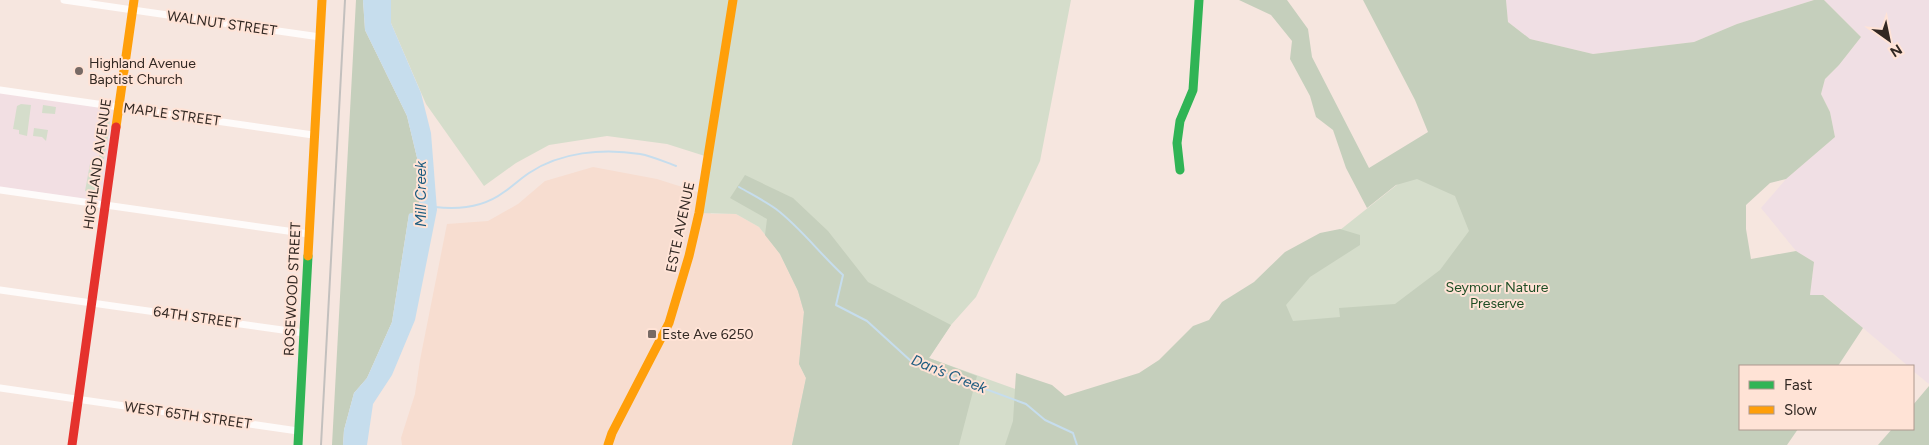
<svg xmlns="http://www.w3.org/2000/svg" width="1929" height="445" font-family="Figtree,sans-serif">
  <style>
    .commercial { fill: #f0dfe4 }
    .built { fill: #f7ddd0 }
    .education { fill: #f2dfe3 }
    .green { fill: #d5ddcb }
    .forest { fill: #c5cfbc }
    .water { fill: #c6dded }
    .lines { fill: none; stroke-linecap: round; stroke-linejoin: round }
    .stream { stroke: #c6dded; stroke-width: 2 }
    .street { stroke: #fefbfa; stroke-width: 7 }
    .fast { stroke: #30b455; stroke-width: 9 }
    .slow { stroke: #ff9f0a; stroke-width: 9 }
    .jam { stroke: #e5322d; stroke-width: 9 }
    .rail { stroke: #c3c0be; stroke-width: 2 }
    .poi-dot { fill: #776a65; stroke: #ffe3d6; stroke-width: 2 }
    .labels { text-anchor: middle; stroke-width: 4; stroke-linejoin: round; paint-order: stroke }
    .street-label { font-size: 14px; fill: #322823; stroke: #ffe3d6 }
    .poi-label { font-size: 14px; fill: #322823; stroke: #ffe3d6; text-anchor: start }
    .park-label { font-size: 14px; fill: #1e4d24; stroke: #ffe3d6 }
    .water-label { font-size: 15px; font-style: italic; fill: #1d5c80; stroke: #ffe3d6 }
  </style>
  <rect width="100%" height="100%" fill="#f6e6df"/>
  <g class="commercial">
    <path d="M1506,0h308l-77,24 -43,18 -101,12 -63,-15 -22,-17z"/>
    <path d="M1824,0h105v384l-16,-13v-5h-5l-84,-71h-14l4,-33 -18,-11 -35,-43 25,-29 49,-42 -5,-25 -9,-18 4,-15 14,-14 22,-28z"/>
  </g>
  <path class="built" d="M593,167l64,12 44,14 10,21h25l23,13 21,27 18,37 6,21 -5,52 7,14 -14,67h-390l-1,-7 14,-44 5,-34 27,-136 41,-3 30,-17 27,-23z"/>
  <path class="education" d="M0,90l119,17 -14,97 -105,-14z"/>
  <g class="green">
    <path d="M391,0h680l-31,161 -64,136 -25,28 -22,33 172,62 424,-337 113,267 102,79 34,16h-982l14,-67 -7,-14 5,-52 -6,-21 -18,-37 -21,-27 -23,-13 -37,-1 9,-56 -41,-13 -60,-8 -58,9 -33,18 -32,23 -58,-82 -35,-81z"/>
    <path d="M21,104l10,1 -4,31 -8,-2v-4l-6,-1 4,-23z"/>
    <path d="M43,105l13,2 -1,7 -13,-1z"/>
    <path d="M105,114l5,8 -1,4h-3l-1,6h4l-5,27 -5,-1z"/>
    <path d="M34,128l14,2 -2,11 -4,-4 -9,-1z"/>
    <path d="M90,164l9,2 2,4 -2,2v10l-3,2 -2,9 -9,-2z"/>
  </g>
  <g class="forest">
    <path d="M356,0h7l2,30 42,86 12,50v45l-10,3 -17,108 -25,56 -13,15 -10,37 -1,15h-11z"/>
    <path d="M1239,0h48l21,29 4,28 57,111 59,-36 -13,-32 -52,-100h143l2,22 22,17 63,15 101,-12 43,-18 77,-24h10l37,37 -22,28 -14,14 -4,15 9,18 5,25 -49,42 -16,4 -24,22v24l5,30 45,-8 18,11 -4,33h13l40,33 -25,38h-98v63h58l-11,16h-782l8,-24 3,-48 36,12 13,11 74,-23 20,-13 34,-34 16,-6 13,-18 32,-20 31,-30 35,-19 20,-4 20,6v10l-50,32 -24,28 7,16 47,-4 -1,-9 56,-4 45,-34 29,-39 -14,-35 -38,-17 -21,6 -29,23 -21,-40 -13,-38 -17,-13 -6,-21 -20,-37 2,-18 -21,-26z"/>
    <path d="M745,175l48,23 35,33 40,51 83,43 -22,33 48,18 -18,69h-167l14,-67 -7,-14 5,-52 -6,-21 -18,-37 -15,-19 2,-16 -37,-21z"/>
    <path d="M1929,386v59h-51l14,-16h21v-24z"/>
  </g>
  <path class="water" d="M363,0h28v23l30,70 10,40 6,77 -22,110 -23,55 -19,29 -6,41h-24l1,-15 10,-37 13,-15 25,-56 17,-108 10,-3v-45l-12,-50 -42,-86z"/>
  <g class="lines">
    <g class="stream">
      <path d="M739,187c12,7 26,14 37,22 25,19 44,45 67,66l-7,30 31,16 45,41 114,42 19,16 28,13 4,12"/>
      <path d="M435,207c25,3 49,0 69,-15 9,-6 16,-13 25,-19 31,-21 74,-25 111,-19 12,2 25,8 36,12"/>
    </g>
    <g class="street">
      <path d="M64,0l256,37"/>
      <path d="M0,90l313,45"/>
      <path d="M0,190l309,44"/>
      <path d="M0,290l304,43"/>
      <path d="M0,388l298,43"/>
    </g>
    <g class="fast">
      <path d="M1180,170l-3,-27 3,-22 13,-31 6,-90"/>
      <path d="M298,445l10,-189"/>
    </g>
    <g class="slow">
      <path d="M116,127l18,-127"/>
      <path d="M308,256l14,-256"/>
      <path d="M608,445l4,-12 57,-110 20,-67 10,-43 34,-213"/>
    </g>
    <path class="jam" d="M72,445l44,-318"/>
    <path class="rail" d="M321,445l24,-445"/>
  </g>
  <g class="poi-dot">
    <circle cx="79" cy="71" r="5"/>
    <rect x="647" y="329" width="10" height="10" rx="2.5"/>
  </g>
  <g class="labels">
    <g class="street-label">
      <text transform="translate(222 23) rotate(8)" y="5">WALNUT STREET</text>
      <text transform="translate(172 114) rotate(8)" y="5">MAPLE STREET</text>
      <text transform="translate(97 164) rotate(-82)" y="5">HIGHLAND AVENUE</text>
      <text transform="translate(680 227) rotate(-78)" y="5">ESTE AVENUE</text>
      <text transform="translate(292 289) rotate(-87)" y="5">ROSEWOOD STREET</text>
      <text transform="translate(197 317) rotate(8)" y="5">64TH STREET</text>
      <text transform="translate(188 415) rotate(8)" y="5">WEST 65TH STREET</text>
    </g>
    <g class="poi-label">
      <text x="89" y="68">Highland Avenue<tspan x="89" dy="16">Baptist Church</tspan></text>
      <text x="662" y="339">Este Ave 6250</text>
    </g>
    <g class="park-label">
      <text x="1497" y="292">Seymour Nature<tspan x="1497" dy="16">Preserve</tspan></text>
    </g>
    <g class="water-label">
      <text transform="translate(421 194) rotate(-90)" y="5">Mill Creek</text>
      <text transform="translate(949 374) rotate(22)" y="5">Dan’s Creek</text>
    </g>
  </g>
  <rect x="1739" y="365" width="175" height="65" fill="#ffe3d6" stroke="#ad988e"/>
  <rect x="1749" y="381" width="25" height="8" fill="#30b455" stroke="#ad988e"/>
  <text x="1784" y="390" font-size="15" fill="#322823">Fast</text>
  <rect x="1749" y="406" width="25" height="8" fill="#ff9f0a" stroke="#ad988e"/>
  <text x="1784" y="415" font-size="15" fill="#322823">Slow</text>
  <g transform="translate(1889 40) rotate(147)" stroke="#ffe3d6" stroke-width="4" paint-order="stroke">
  <path d="M0-4L9 19L0 12L-9 19Z" fill="#322823"/>
  <text y="-8" font-size="14" font-weight="bold" text-anchor="middle" fill="#322823">N</text>
  </g>
</svg>
